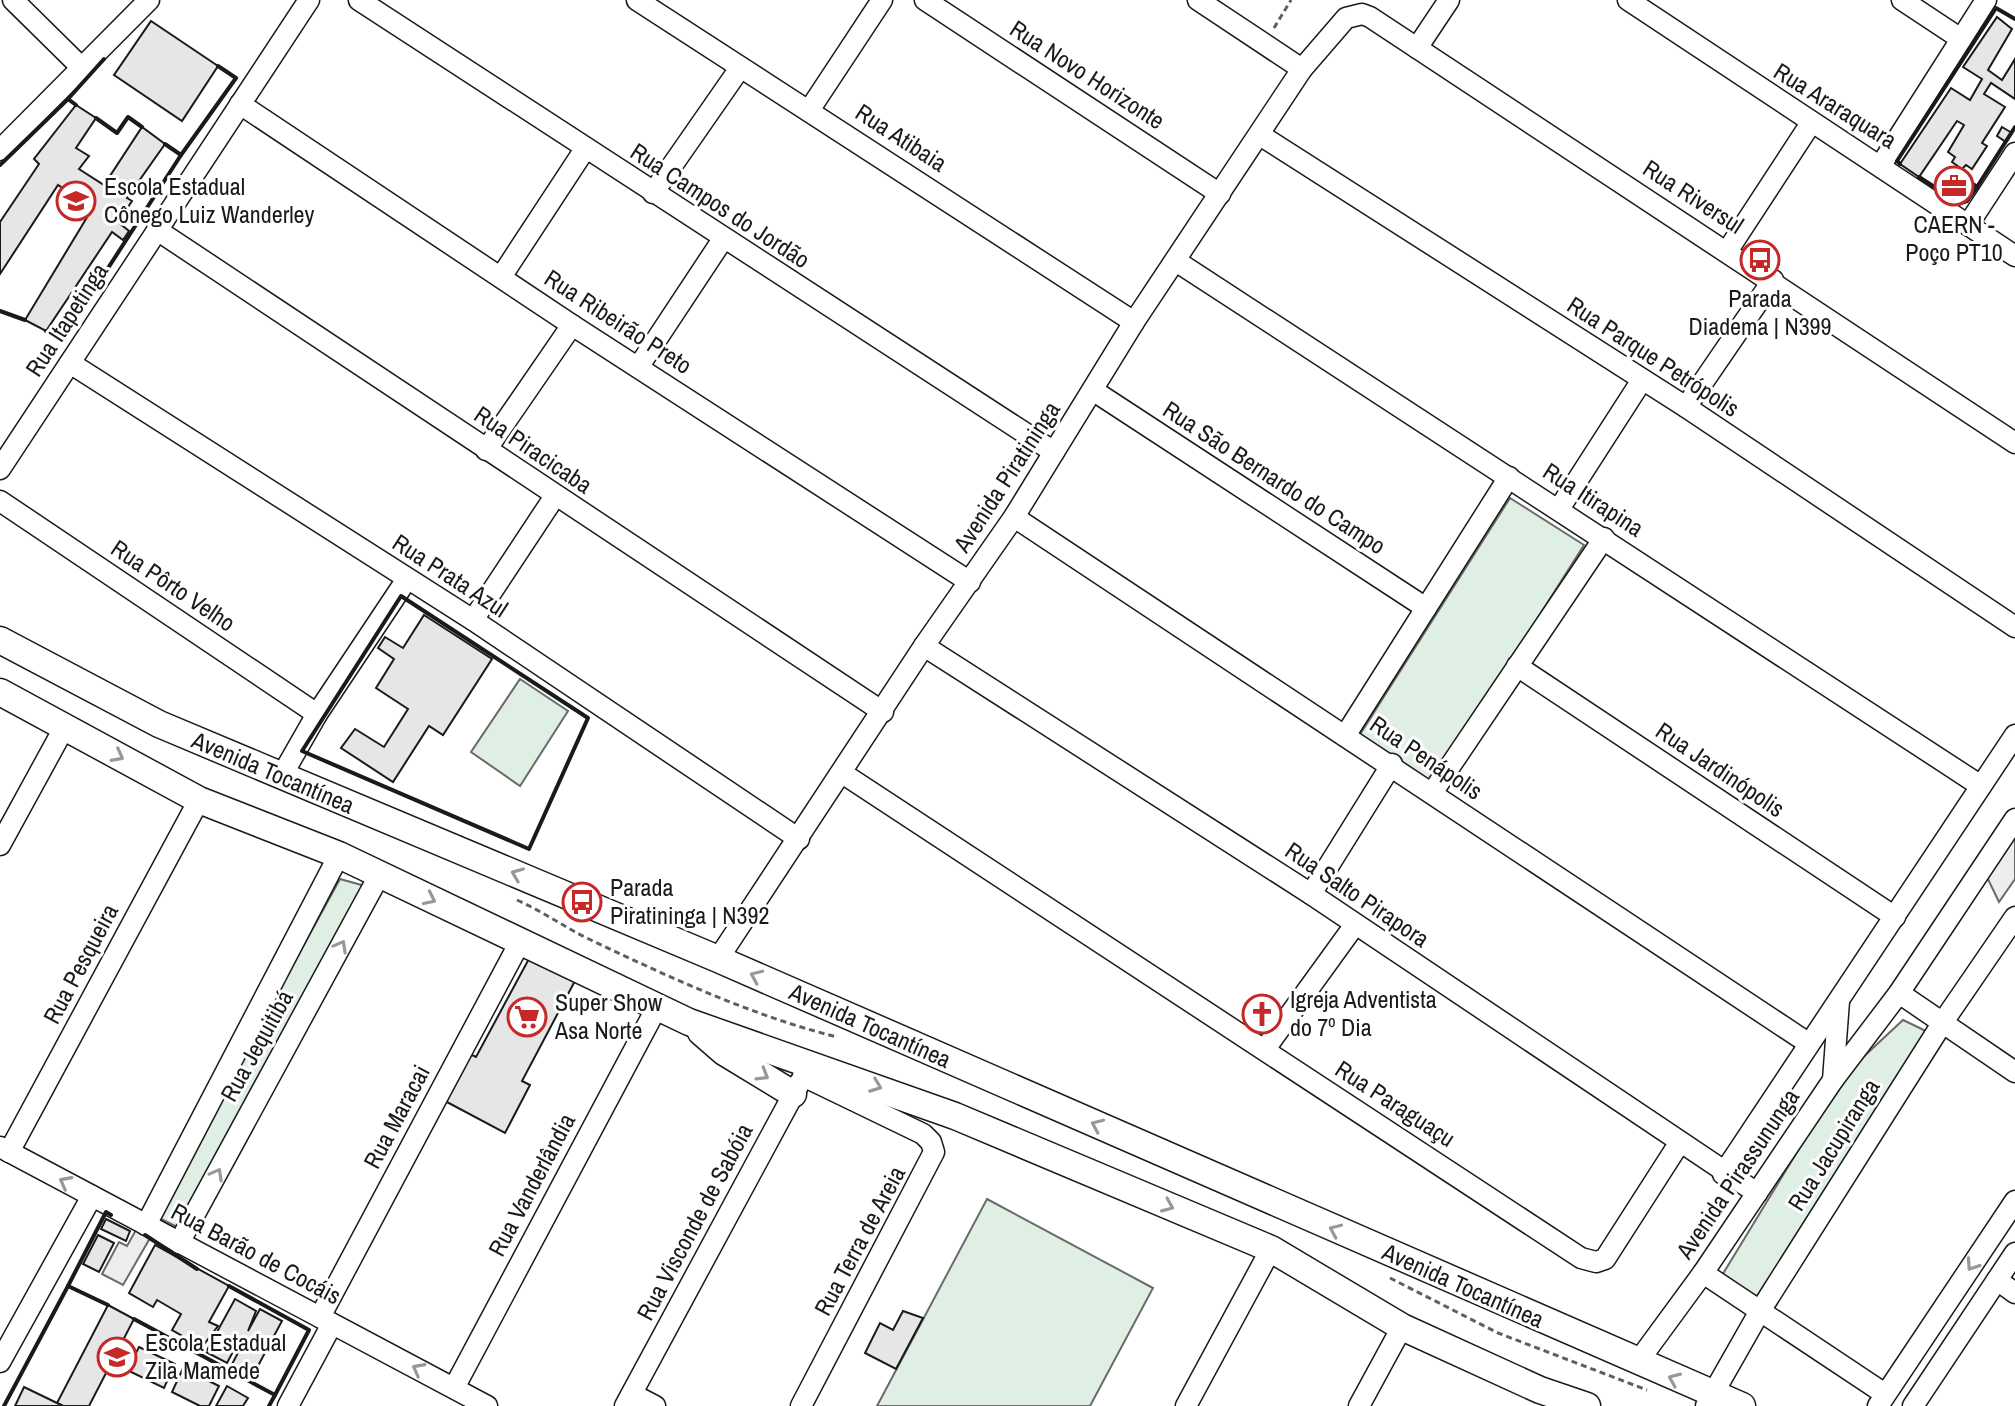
<svg xmlns="http://www.w3.org/2000/svg" width="2015" height="1406" font-family="'Archivo Narrow',sans-serif">
  <style>
    .green { fill: #e0efe3; stroke: #6a6a6a; stroke-width: 2 }
    .parking { fill: #ededed; stroke: #6a6a6a; stroke-width: 2 }
    .building { fill: #e6e6e6; stroke: #1a1a1a; stroke-width: 2 }
    .lines { fill: none; stroke-linecap: round; stroke-linejoin: round }
    .minor-casing { stroke: #1a1a1a; stroke-width: 23 }
    .major-casing { stroke: #1a1a1a; stroke-width: 29 }
    .path { stroke: #5f5f5f; stroke-width: 3; stroke-dasharray: 6 4; stroke-linecap: butt }
    .minor { stroke: #fff; stroke-width: 20 }
    .major { stroke: #fff; stroke-width: 26 }
    .wall { stroke: #1a1a1a; stroke-width: 4 }
    .oneway { stroke: #989898 }
    .labels { text-anchor: middle; stroke-width: 6; stroke-linejoin: round; paint-order: stroke }
    .street-label { font-size: 24px; fill: #1a1a1a; stroke: #fff }
    .poi-label { font-size: 24px; fill: #1a1a1a; stroke: #fff; text-anchor: start }
  </style>
  <rect width="100%" height="100%" fill="#fff"/>
  <g class="green">
    <path d="M1510,498l74,47 -151,238 -74,-47z"/>
    <path d="M520,679l48,32 -48,75 -49,-34z"/>
    <path d="M340,879l25,7 -184,343 -26,-13z"/>
    <path d="M1903,1020l27,13 -170,265 -39,-21 123,-202z"/>
    <path d="M987,1199l166,89 -63,118h-213z"/>
  </g>
  <g class="parking">
    <path d="M2015,827v52l-16,23 -15,-31z"/>
    <path d="M136,1230l14,8 -27,47 -21,-11 17,-32 8,4z"/>
  </g>
  <g class="building">
    <path d="M1997,17l15,12 -24,41 14,10 13,-21v40l-24,-16 -7,11 21,13 -23,36 5,3 -15,23 -6,-4 -4,4 -10,-7 3,-5 -7,-5 16,-27 -7,-4 -38,56 -19,-13 51,-76 19,12 12,-21 -19,-12z"/>
    <path d="M151,21l67,45 -36,55 -68,-46z"/>
    <path d="M76,105l20,13 -20,30 13,8 -10,13 25,16 38,-58 23,17 -38,54 5,3 -14,21 11,9 -6,9 -11,-8 -66,99 -21,-11 67,-111 -34,-24 -58,89v-52l39,-58 -5,-5z"/>
    <path d="M2002,127l10,6 -6,9 -9,-6z"/>
    <path d="M424,615l68,44 -49,76 -14,-9 -36,56 -52,-34 14,-19 29,18 24,-38 -32,-21 18,-29 -16,-11 7,-11 18,11z"/>
    <path d="M531,955l45,24 -54,102 8,4 -25,48 -60,-32 25,-47 6,3z"/>
    <path d="M106,1219l24,12 -4,10 -25,-12z"/>
    <path d="M98,1235l16,8 -15,29 -16,-8z"/>
    <path d="M155,1245l74,41 -20,36 9,4 -16,21 -30,-17 9,-16 -24,-14 -4,7 -24,-14z"/>
    <path d="M235,1299l21,12 -8,20 12,-22 22,12 -30,56 -21,-11 9,-17 -4,-3 -9,17 -21,-11z"/>
    <path d="M108,1305l26,14 -45,87h-26l-6,-3z"/>
    <path d="M903,1311l20,7 -27,51 -31,-16 15,-30 13,7z"/>
    <path d="M139,1347l36,17 -11,24 -37,-18z"/>
    <path d="M183,1368l36,18 -10,20h-9l-28,-14z"/>
    <path d="M227,1386l21,12 -5,8h-27z"/>
    <path d="M24,1387l33,16 6,3h-48z"/>
  </g>
  <g class="lines">
    <defs>
      <g id="minor">
        <path d="M13,0l69,68"/>
        <path d="M359,0l695,452"/>
        <path d="M637,0l497,322"/>
        <path d="M925,0l295,194"/>
        <path d="M1198,0l104,69"/>
        <path d="M1628,0l387,256"/>
        <path d="M1902,0l59,39"/>
        <path d="M1417,48l32,-48"/>
        <path d="M240,104l332,221 398,257"/>
        <path d="M810,109l72,-109"/>
        <path d="M1260,135l426,272 329,220"/>
        <path d="M0,150l149,-150"/>
        <path d="M1881,165l105,-165"/>
        <path d="M653,193l87,-125"/>
        <path d="M1968,225l47,-72"/>
        <path d="M157,230l726,482"/>
        <path d="M1728,250l83,-127"/>
        <path d="M1176,261l805,525"/>
        <path d="M501,277l84,-128"/>
        <path d="M70,363l403,257 326,219"/>
        <path d="M639,366l84,-127"/>
        <path d="M1094,391l332,217"/>
        <path d="M1686,407l87,-127"/>
        <path d="M486,450l86,-125"/>
        <path d="M0,469l309,-469"/>
        <path d="M0,501l317,213"/>
        <path d="M1559,509l83,-129"/>
        <path d="M1014,517l794,526"/>
        <path d="M473,620l82,-124"/>
        <path d="M924,646l387,248 446,299"/>
        <path d="M1517,666l378,251"/>
        <path d="M1345,736l164,-259"/>
        <path d="M842,773l739,485 15,4 9,-3 75,-117"/>
        <path d="M281,777l36,-63 90,-135"/>
        <path d="M1432,793l172,-255"/>
        <path d="M0,845l64,-117"/>
        <path d="M1311,894l81,-130"/>
        <path d="M718,959l206,-313 90,-129 120,-195 168,-253 44,-51 16,-4 8,3 645,426"/>
        <path d="M1899,993l116,79"/>
        <path d="M1265,1049l89,-123"/>
        <path d="M1833,1080l66,-87 116,-174"/>
        <path d="M0,1147l487,259"/>
        <path d="M9,1152l190,-352"/>
        <path d="M1723,1174l292,-439"/>
        <path d="M146,1225l193,-370"/>
        <path d="M179,1243l201,-369"/>
        <path d="M1703,1273l182,121"/>
        <path d="M1997,1280l18,13"/>
        <path d="M320,1317l200,-375"/>
        <path d="M0,1362l92,-166"/>
        <path d="M1637,1363l66,-90 130,-193 6,-79"/>
        <path d="M454,1388l203,-381"/>
        <path d="M632,1394l23,12"/>
        <path d="M288,1406l44,-82"/>
        <path d="M625,1406l175,-324"/>
        <path d="M801,1406l133,-254 -3,-10 -8,-8 -120,-58"/>
        <path d="M1186,1406l85,-157"/>
        <path d="M1359,1406l43,-79"/>
        <path d="M1706,1406l54,-95 183,-289 72,-105"/>
        <path d="M1878,1406l137,-205"/>
        <path d="M1913,1406l102,-153"/>
      </g>
      <g id="major">
        <path d="M0,640l159,84 559,235 1024,447"/>
        <path d="M0,692l199,108 140,55 350,167 266,94 316,133 131,78 138,63 47,16"/>
        <path d="M701,1032l23,20 69,42"/>
      </g>
    </defs>
    <use href="#minor" class="minor-casing"/>
    <use href="#major" class="major-casing"/>
    <g class="path">
      <path d="M1274,28l17,-28"/>
      <path d="M517,900c27,12 50,29 76,41 78,37 160,75 244,96"/>
      <path d="M1390,1278l108,55 149,57"/>
    </g>
    <use href="#minor" class="minor"/>
    <use href="#major" class="major"/>
    <g class="wall">
      <path d="M68,99l36,-40"/>
      <path d="M96,118l21,15 11,-16 14,10"/>
      <path d="M165,144l16,11"/>
      <path d="M1900,164l-3,-3 99,-153 19,11"/>
      <path d="M0,165l68,-66 8,6"/>
      <path d="M1919,177l17,11 14,-20 27,19 38,-60"/>
      <path d="M1936,188l22,16 9,-3 10,-14"/>
      <path d="M0,311l25,9"/>
      <path d="M46,331l15,10 120,-186 55,-77 -18,-12"/>
      <path d="M401,596l187,122 -59,131 -227,-98z"/>
      <path d="M145,1235l52,34"/>
      <path d="M68,1286l38,-74 5,3"/>
      <path d="M229,1286l80,44 -34,65"/>
      <path d="M134,1319l141,76 -6,11"/>
      <path d="M4,1406l64,-120 40,19"/>
    </g>
  </g>
  <defs><path id="oneway-chevron" d="M-2-3.5L2.5 0L-2 3.5" fill="none" stroke-width="1.6" stroke-linecap="round" stroke-linejoin="round" transform="scale(2)"/></defs>
  <g class="oneway">
    <use href="#oneway-chevron" transform="translate(118 756) rotate(28)"/>
    <use href="#oneway-chevron" transform="translate(517 874) rotate(-158)"/>
    <use href="#oneway-chevron" transform="translate(430 899) rotate(26)"/>
    <use href="#oneway-chevron" transform="translate(341 946) rotate(-61)"/>
    <use href="#oneway-chevron" transform="translate(756 976) rotate(-156)"/>
    <use href="#oneway-chevron" transform="translate(763 1075) rotate(31)"/>
    <use href="#oneway-chevron" transform="translate(876 1086) rotate(21)"/>
    <use href="#oneway-chevron" transform="translate(1097 1125) rotate(-156)"/>
    <use href="#oneway-chevron" transform="translate(217 1174) rotate(-61)"/>
    <use href="#oneway-chevron" transform="translate(65 1182) rotate(-152)"/>
    <use href="#oneway-chevron" transform="translate(1168 1206) rotate(23)"/>
    <use href="#oneway-chevron" transform="translate(1335 1230) rotate(-156)"/>
    <use href="#oneway-chevron" transform="translate(1972 1265) rotate(124)"/>
    <use href="#oneway-chevron" transform="translate(418 1369) rotate(-152)"/>
    <use href="#oneway-chevron" transform="translate(1674 1379) rotate(-157)"/>
  </g>
  <defs>
    <symbol id="office-ring" viewBox="-11 -11 22 22"><circle r="9.5" fill="#fff" stroke="#c62828" stroke-width="1.5"/><path d="M-6-3h4V-5.5h4V-3h4V5H-6ZM-1-4.5V-3h2v-1.5ZM-6 0V1H6V0Z" fill="#c62828"/></symbol>
    <symbol id="school-ring" viewBox="-11 -11 22 22"><circle r="9.5" fill="#fff" stroke="#c62828" stroke-width="1.5"/><path d="M0-5L7-2L0 1L-7-2ZM-4 1L0 2.5L4 1V4Q0 6-4 4Z" fill="#c62828"/></symbol>
    <symbol id="bus-ring" viewBox="-11 -11 22 22"><circle r="9.5" fill="#fff" stroke="#c62828" stroke-width="1.5"/><path d="M-5-6H5V4H4V6H2V4H-2V6H-4V4H-5ZM-3.5-4V0h7V-4ZM-3.5 1.2v1.5H-2V1.2ZM2 1.2v1.5H3.5V1.2Z" fill="#c62828"/></symbol>
    <symbol id="church-ring" viewBox="-11 -11 22 22"><circle r="9.5" fill="#fff" stroke="#c62828" stroke-width="1.5"/><path d="M-1.2-6h2.4v3.5h3.3v2.4h-3.3V6h-2.4V-.1h-3.3v-2.4h3.3Z" fill="#c62828"/></symbol>
    <symbol id="supermarket-ring" viewBox="-11 -11 22 22"><circle r="9.5" fill="#fff" stroke="#c62828" stroke-width="1.5"/><path d="M-6-5.5h2.5l.6 2H6L4.5 2H-2.5L-4.4-4H-6ZM-1.5 3.2a1.3 1.3 0 1 0 .1 0ZM3 3.2a1.3 1.3 0 1 0 .1 0Z" fill="#c62828"/></symbol>
  </defs>
  <g fill-rule="evenodd">
    <use href="#office-ring" x="1932" y="164" width="44" height="44"/>
    <use href="#school-ring" x="54" y="179" width="44" height="44"/>
    <use href="#bus-ring" x="1738" y="238" width="44" height="44"/>
    <use href="#bus-ring" x="560" y="880" width="44" height="44"/>
    <use href="#church-ring" x="1240" y="992" width="44" height="44"/>
    <use href="#supermarket-ring" x="505" y="995" width="44" height="44"/>
    <use href="#school-ring" x="95" y="1335" width="44" height="44"/>
  </g>
  <g class="labels">
    <g class="street-label">
      <text transform="translate(1087 75) rotate(33)" y="8">Rua Novo Horizonte</text>
      <text transform="translate(1835 106) rotate(32)" y="8">Rua Araraquara</text>
      <text transform="translate(901 138) rotate(33)" y="8">Rua Atibaia</text>
      <text transform="translate(1693 197) rotate(33)" y="8">Rua Riversul</text>
      <text transform="translate(720 206) rotate(33)" y="8">Rua Campos do Jordão</text>
      <text transform="translate(67 320) rotate(-57)" y="8">Rua Itapetinga</text>
      <text transform="translate(618 322) rotate(33)" y="8">Rua Ribeirão Preto</text>
      <text transform="translate(1653 357) rotate(33)" y="8">Rua Parque Petrópolis</text>
      <text transform="translate(533 450) rotate(34)" y="8">Rua Piracicaba</text>
      <text transform="translate(1007 477) rotate(-57)" y="8">Avenida Piratininga</text>
      <text transform="translate(1274 478) rotate(33)" y="8">Rua São Bernardo do Campo</text>
      <text transform="translate(1593 500) rotate(33)" y="8">Rua Itirapina</text>
      <text transform="translate(450 576) rotate(33)" y="8">Rua Prata Azul</text>
      <text transform="translate(173 586) rotate(34)" y="8">Rua Pôrto Velho</text>
      <text transform="translate(1426 758) rotate(34)" y="8">Rua Penápolis</text>
      <text transform="translate(1720 770) rotate(34)" y="8">Rua Jardinópolis</text>
      <text transform="translate(273 773) rotate(23)" y="8">Avenida Tocantínea</text>
      <text transform="translate(1357 895) rotate(34)" y="8">Rua Salto Pirapora</text>
      <text transform="translate(81 964) rotate(-62)" y="8">Rua Pesqueira</text>
      <text transform="translate(870 1026) rotate(24)" y="8">Avenida Tocantínea</text>
      <text transform="translate(257 1046) rotate(-61)" y="8">Rua Jequitibá</text>
      <text transform="translate(1395 1104) rotate(33)" y="8">Rua Paraguaçu</text>
      <text transform="translate(397 1117) rotate(-62)" y="8">Rua Maracai</text>
      <text transform="translate(1834 1145) rotate(-58)" y="8">Rua Jacupiranga</text>
      <text transform="translate(1738 1174) rotate(-56)" y="8">Avenida Pirassununga</text>
      <text transform="translate(532 1185) rotate(-62)" y="8">Rua Vanderlândia</text>
      <text transform="translate(695 1222) rotate(-62)" y="8">Rua Visconde de Sabóia</text>
      <text transform="translate(860 1241) rotate(-62)" y="8">Rua Terra de Areia</text>
      <text transform="translate(256 1254) rotate(28)" y="8">Rua Barão de Cocáis</text>
      <text transform="translate(1463 1286) rotate(24)" y="8">Avenida Tocantínea</text>
    </g>
    <g class="poi-label">
      <text x="104" y="195">Escola Estadual<tspan x="104" dy="28">Cônego Luiz Wanderley</tspan></text>
      <text x="1954" y="233" text-anchor="middle">CAERN -<tspan x="1954" dy="28">Poço PT10</tspan></text>
      <text x="1760" y="307" text-anchor="middle">Parada<tspan x="1760" dy="28">Diadema | N399</tspan></text>
      <text x="610" y="896">Parada<tspan x="610" dy="28">Piratininga | N392</tspan></text>
      <text x="1290" y="1008">Igreja Adventista<tspan x="1290" dy="28">do 7º Dia</tspan></text>
      <text x="555" y="1011">Super Show<tspan x="555" dy="28">Asa Norte</tspan></text>
      <text x="145" y="1351">Escola Estadual<tspan x="145" dy="28">Zila Mamede</tspan></text>
    </g>
  </g>
</svg>
